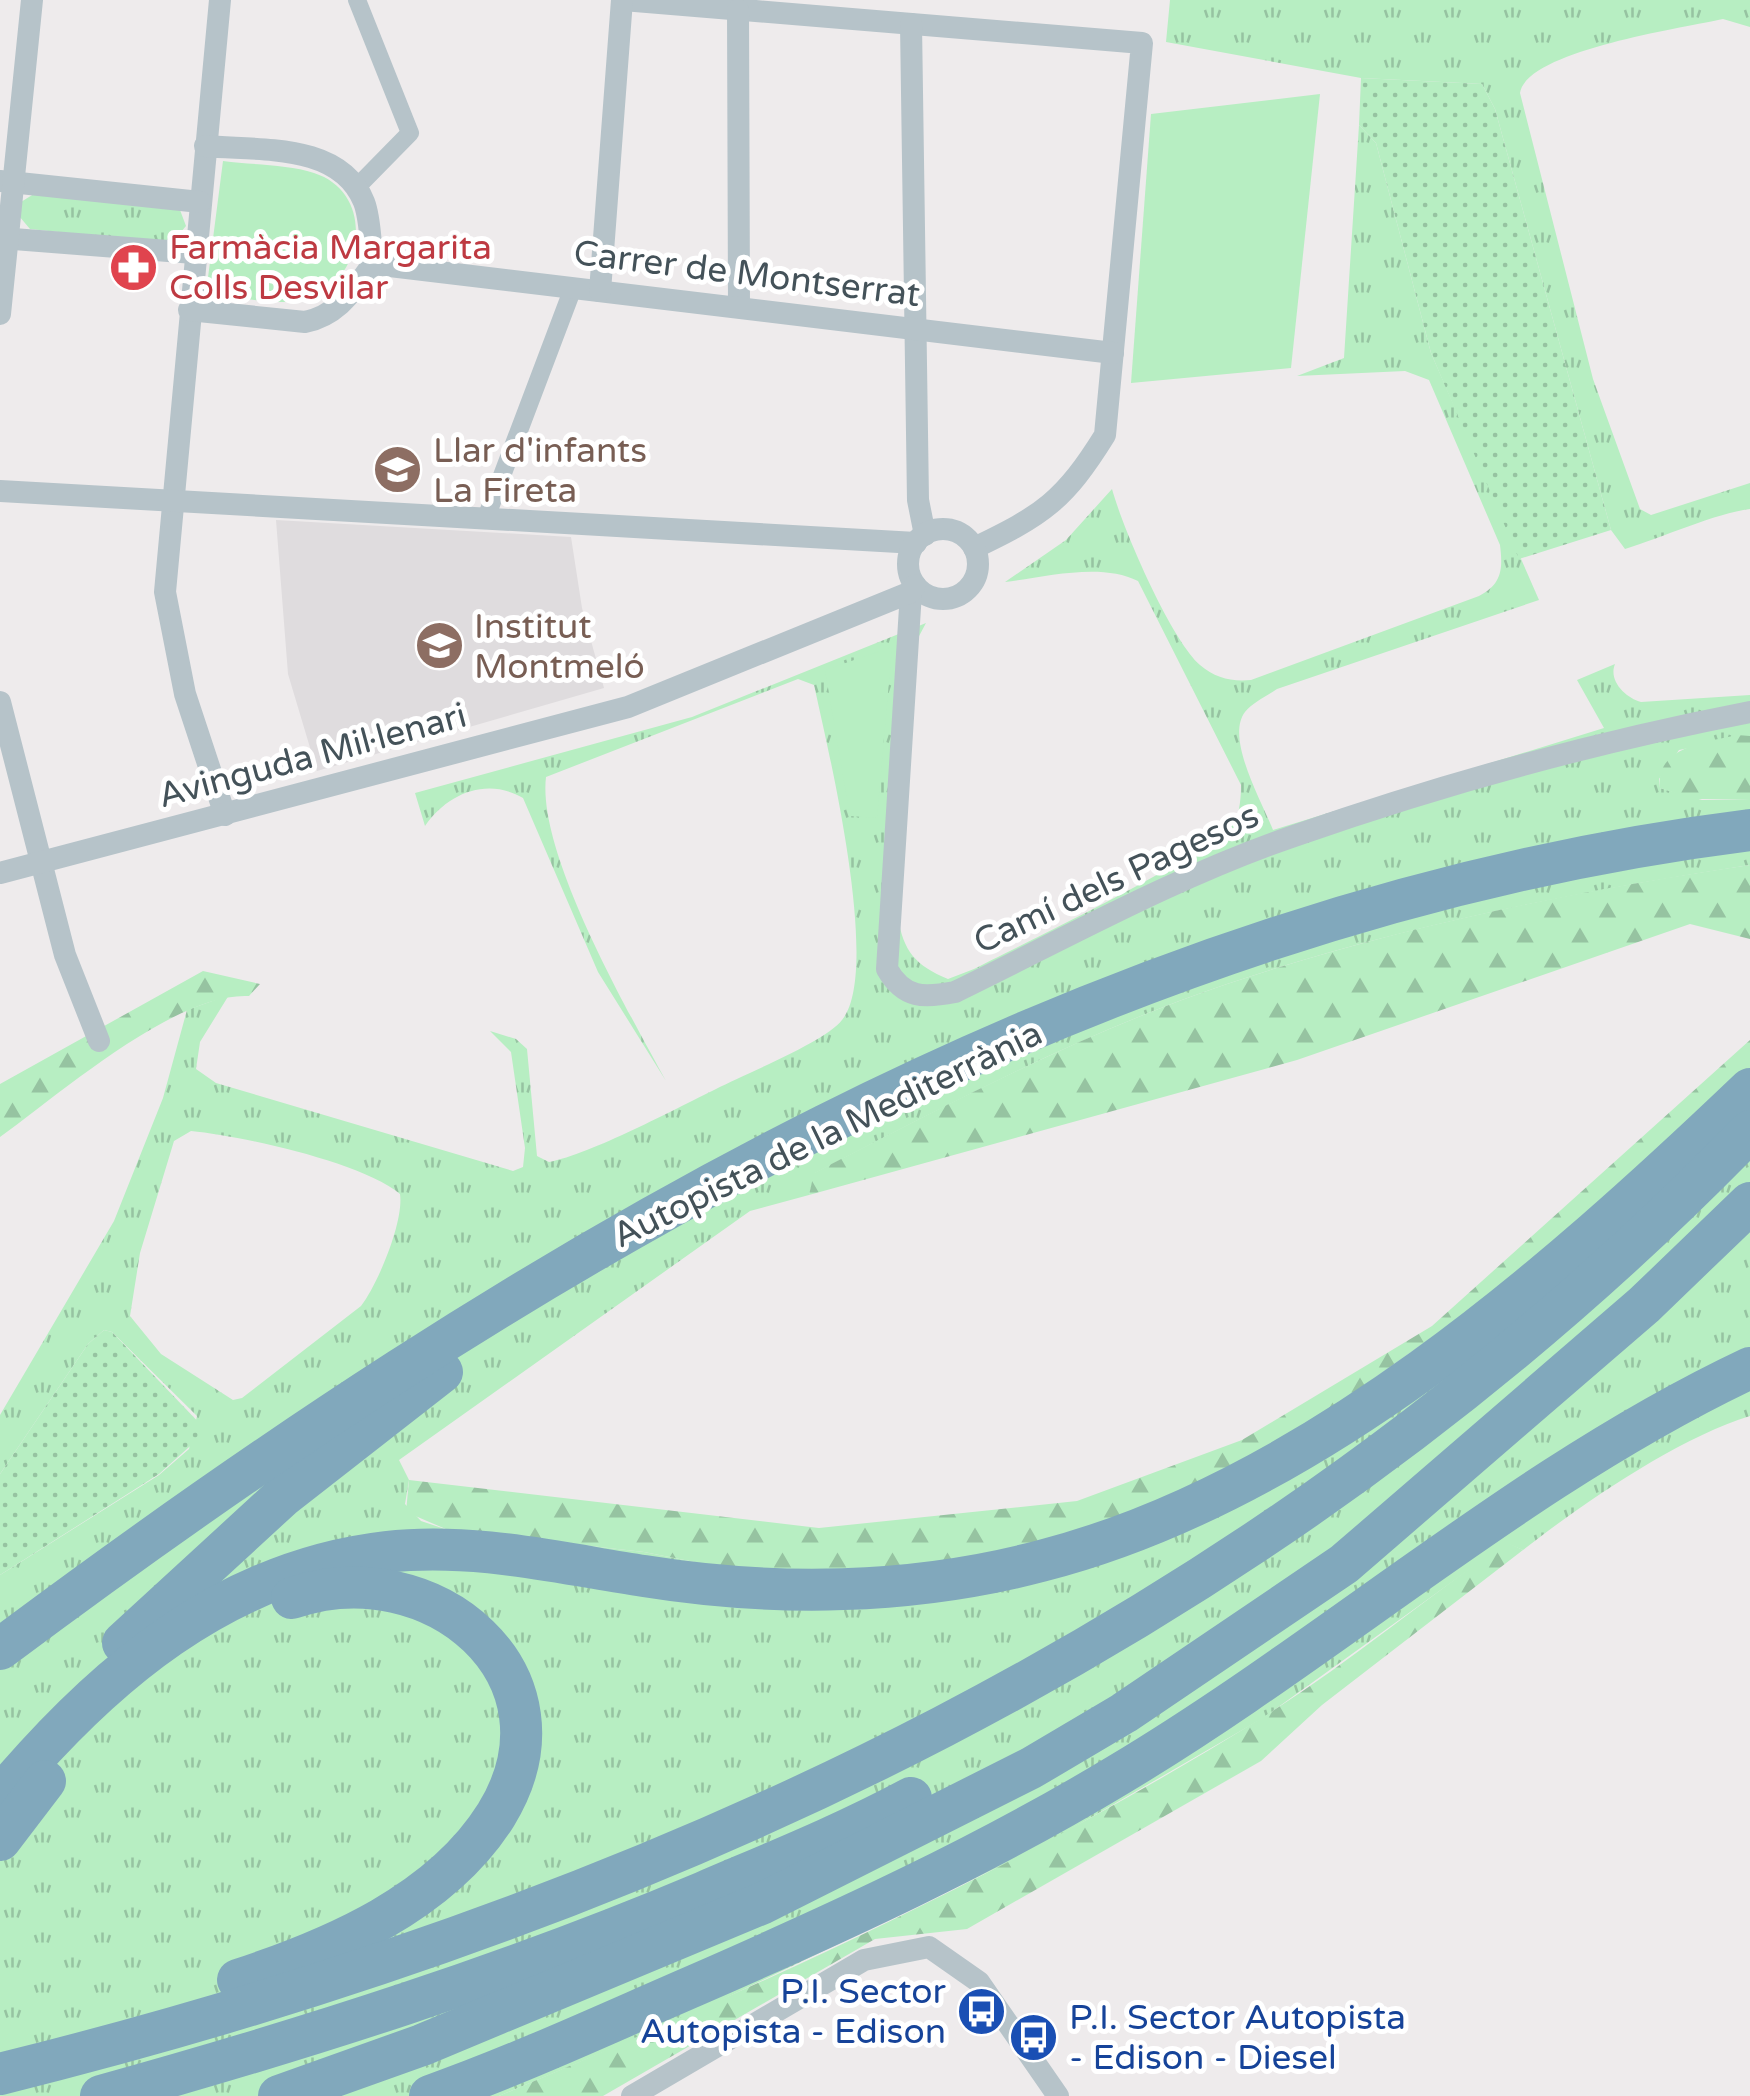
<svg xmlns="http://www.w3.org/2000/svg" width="1750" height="2096" font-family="'Varela Round',sans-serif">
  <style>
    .education { fill: #dfdcde }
    .grass { fill: url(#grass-tufts); fill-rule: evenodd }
    .forest { fill: url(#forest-firs) }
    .park { fill: #b7eec2 }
    .garden { fill: url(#garden-dots) }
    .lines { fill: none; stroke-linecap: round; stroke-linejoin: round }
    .pedestrian { stroke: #b6c3c9; stroke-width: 18 }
    .minor { stroke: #b6c3c9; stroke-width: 22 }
    .motorway { stroke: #81a8bc; stroke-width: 42 }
    .labels { text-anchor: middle; stroke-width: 10; stroke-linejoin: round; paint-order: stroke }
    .health-label { font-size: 35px; fill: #be3a42; stroke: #fff; text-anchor: start }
    .street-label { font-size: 35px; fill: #445259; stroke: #fff }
    .education-label { font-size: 35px; fill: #785e54; stroke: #fff; text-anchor: start }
    .transit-label { font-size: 35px; fill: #164399; stroke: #fff; text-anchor: end }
  </style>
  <defs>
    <pattern id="grass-tufts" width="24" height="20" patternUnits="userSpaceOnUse" patternTransform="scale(2.5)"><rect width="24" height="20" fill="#b7eec2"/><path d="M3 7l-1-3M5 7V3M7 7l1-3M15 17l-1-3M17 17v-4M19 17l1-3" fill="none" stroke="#96c3a1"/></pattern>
    <pattern id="forest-firs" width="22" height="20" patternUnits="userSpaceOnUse" patternTransform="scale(2.5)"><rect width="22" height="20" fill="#b7eec2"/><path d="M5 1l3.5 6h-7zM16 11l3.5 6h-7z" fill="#96c3a1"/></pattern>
    <pattern id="garden-dots" width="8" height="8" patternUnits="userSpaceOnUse" patternTransform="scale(2.5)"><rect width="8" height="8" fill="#b7eec2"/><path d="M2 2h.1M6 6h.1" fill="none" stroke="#96c3a1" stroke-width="1.8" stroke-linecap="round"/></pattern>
  </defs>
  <rect width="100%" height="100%" fill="#eeebec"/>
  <path class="education" d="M276,520l295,17 11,71 22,80 -287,83 -29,-97z"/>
  <g class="grass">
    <path d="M1170,0h580v27l-27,-8c-41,9 -197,32 -203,74l73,286 47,130 11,6 99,-32v26c-34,4 -89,29 -125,40l-14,-19 -116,-421 -13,-25 -121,-6 -195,-36z"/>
    <path d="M1359,125l17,18 55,210 108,247 -262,89c-10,7 -25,14 -32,23 -20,26 17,90 28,118l331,-102 -27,-48 38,-16c-7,17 11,34 26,38l109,-7v41l-71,14 -20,29 1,9 42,12 48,-1v66c-177,27 -353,62 -523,119 -143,48 -278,120 -412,189l-6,22 -59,16 -351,249 10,20 -4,24 16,17 27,9 196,22 136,27 297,-42 333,-171 340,-295v345c-72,22 -167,87 -227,134l-17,-7 -243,175 -225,130 -354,170 -185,78h-499v-521l159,-100 30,-26 8,-33 -85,-84 -8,-2 -16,14 -88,130v-59l114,-194 49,-123 24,-88 42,-15 -29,47 -4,27 20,14 297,88 10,-4 2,-19 -14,-96 -21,-21 26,8 11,10 10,107 12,6c42,-8 126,-53 167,-73 29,-15 109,-47 126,-69 40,-49 -14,-271 -28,-335l-16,-6 -252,98c-9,76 82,234 120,304l-68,-109 -75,-174c-36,-21 -75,-5 -98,28l-10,-33 277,-76 234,-94 -8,15 -20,279c5,34 18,49 50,62l26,-10c44,-23 241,-116 260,-147 6,-9 7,-26 7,-37l-103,-204c-37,-19 -93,-4 -133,1l61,-42 46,-51c11,40 58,149 88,176 15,13 32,17 51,15l228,-84c23,-12 24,-27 21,-51l-71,-165 -24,-9 -108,5 47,-18zM191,1131c51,5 170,31 209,63 4,27 -22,90 -39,112l-119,92 -9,2 -72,-46 -31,-38 10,-63 34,-112z"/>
    <path d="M37,192l143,18 6,16 -15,18 -141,-15 -11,-13 2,-14z"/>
  </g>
  <g class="forest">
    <path d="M1737,735l13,1v63h-57l-33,-11c-5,-42 48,-46 77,-53z"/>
    <path d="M1750,865v74l-60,-15 -393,136 -488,135 5,-22c134,-69 270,-141 413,-189 170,-57 346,-93 523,-119z"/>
    <path d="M203,971l57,13 -11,12c-73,-4 -189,98 -249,141v-53z"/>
    <path d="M1750,1040v31l-202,184 -282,200 -189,82 -142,30 -155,12 -136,-27 -196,-22 -42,-18 3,-32 410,48 258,-27 165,-61 190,-114z"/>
    <path d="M1506,1542l17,8 -201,155 -61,56 -294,168 -92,10 -272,157h-104c261,-110 520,-227 761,-377 85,-53 164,-119 246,-177z"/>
  </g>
  <g class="park">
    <path d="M1320,94l-29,274 -160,15 20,-269z"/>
    <path d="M223,161c28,4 64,3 91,12 60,19 52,102 -1,124 -30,12 -76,-1 -107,-4z"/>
    <path d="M892,647l-15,171 -27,-2 -25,-146z"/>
  </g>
  <g class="garden">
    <path d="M1361,78l121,6 13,25 116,421 -92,29 -88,-206 -55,-210 -17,-18z"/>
    <path d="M104,1330l8,2 95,99 -48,43 -159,101v-101l88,-130z"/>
  </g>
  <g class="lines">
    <g class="pedestrian">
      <path d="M356,188l54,-55 -53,-133"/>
      <path d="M486,518l87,-230"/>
    </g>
    <g class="minor">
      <path d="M220,0l-55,592 20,102 40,121"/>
      <path d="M623,0l519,43 -37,392c-41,66 -62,80 -131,113"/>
      <path d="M738,10l1,297"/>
      <path d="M911,24l7,476 7,35"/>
      <path d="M0,181l200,21"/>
      <path d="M0,238l194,15"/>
      <path d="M373,264l740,89"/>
      <path d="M600,291l22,-291"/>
      <path d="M189,310l116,12c34,-7 48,-32 68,-58 -3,-19 -2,-44 -9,-62 -24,-60 -105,-51 -159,-56"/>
      <path d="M0,314l32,-314"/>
      <path d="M0,491l916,52"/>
      <circle cx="943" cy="564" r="35"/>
      <path d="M911,592l-24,377c17,30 37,29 68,23 111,-54 222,-116 339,-156 149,-52 301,-94 456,-124"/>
      <path d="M0,702l65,253 34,86"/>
      <path d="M0,873l628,-166 283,-115 4,-7"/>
      <path d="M632,2096l232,-136 65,-13 50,35 79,114"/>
    </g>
    <g class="motorway">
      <path d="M123,1643l159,-146 160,-125"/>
      <path d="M0,1649c515,-385 1100,-738 1750,-819"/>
      <path d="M0,1797c101,-121 223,-226 386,-245 86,-10 173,11 258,24 131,21 268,19 397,-15 269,-69 512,-284 709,-472"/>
      <path d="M0,1840l45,-59"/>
      <path d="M238,1980c94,-31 203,-77 258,-165 86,-140 -65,-265 -204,-217"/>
      <path d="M0,2074c661,-164 1270,-448 1750,-943"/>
      <path d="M101,2096c205,-57 406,-121 603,-204 70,-30 140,-58 207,-94"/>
      <path d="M279,2096l143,-51 341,-142 268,-135 93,-55 220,-149 300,-259 106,-102"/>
      <path d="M430,2096c90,-32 178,-73 266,-111 144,-63 288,-129 422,-210 214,-128 405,-300 632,-407"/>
    </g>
  </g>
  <defs>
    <symbol id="pharmacy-disc" viewBox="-11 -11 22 22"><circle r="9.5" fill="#e0444e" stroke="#fff"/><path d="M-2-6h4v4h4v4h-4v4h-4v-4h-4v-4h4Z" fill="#fff"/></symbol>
    <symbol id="school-disc" viewBox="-11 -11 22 22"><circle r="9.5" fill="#8d6e63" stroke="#fff"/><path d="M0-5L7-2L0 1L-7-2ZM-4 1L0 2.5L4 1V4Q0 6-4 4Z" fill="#fff"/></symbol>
    <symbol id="bus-disc" viewBox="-11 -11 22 22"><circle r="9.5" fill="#1a4fb4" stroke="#fff"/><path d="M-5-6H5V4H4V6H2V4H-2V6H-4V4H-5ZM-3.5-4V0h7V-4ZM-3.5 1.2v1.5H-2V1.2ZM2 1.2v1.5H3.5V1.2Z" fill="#fff"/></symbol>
  </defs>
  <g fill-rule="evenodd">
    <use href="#pharmacy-disc" x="106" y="240" width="55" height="55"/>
    <use href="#school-disc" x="370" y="442" width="55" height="55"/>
    <use href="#school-disc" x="412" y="618" width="55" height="55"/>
    <use href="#bus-disc" x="954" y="1984" width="55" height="55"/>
    <use href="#bus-disc" x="1006" y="2010" width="55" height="55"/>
  </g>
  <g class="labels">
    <g class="health-label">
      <text x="169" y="259">Farmàcia Margarita<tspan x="169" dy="40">Colls Desvilar</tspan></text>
    </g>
    <g class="street-label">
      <text transform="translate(747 273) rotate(7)" y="12">Carrer de Montserrat</text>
      <text transform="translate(312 755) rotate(-15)" y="12">Avinguda Mil·lenari</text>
      <text transform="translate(1116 878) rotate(-25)" y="12">Camí dels Pagesos</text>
      <text transform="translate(827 1134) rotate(-26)" y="12">Autopista de la Mediterrània</text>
    </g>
    <g class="education-label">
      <text x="433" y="462">Llar d'infants<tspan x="433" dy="40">La Fireta</tspan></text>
      <text x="474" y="638">Institut<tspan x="474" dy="40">Montmeló</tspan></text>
    </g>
    <g class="transit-label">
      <text x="946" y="2003">P.I. Sector<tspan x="946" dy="40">Autopista - Edison</tspan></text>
      <text x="1069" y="2029" text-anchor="start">P.I. Sector Autopista<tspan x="1069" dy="40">- Edison - Diesel</tspan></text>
    </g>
  </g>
</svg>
